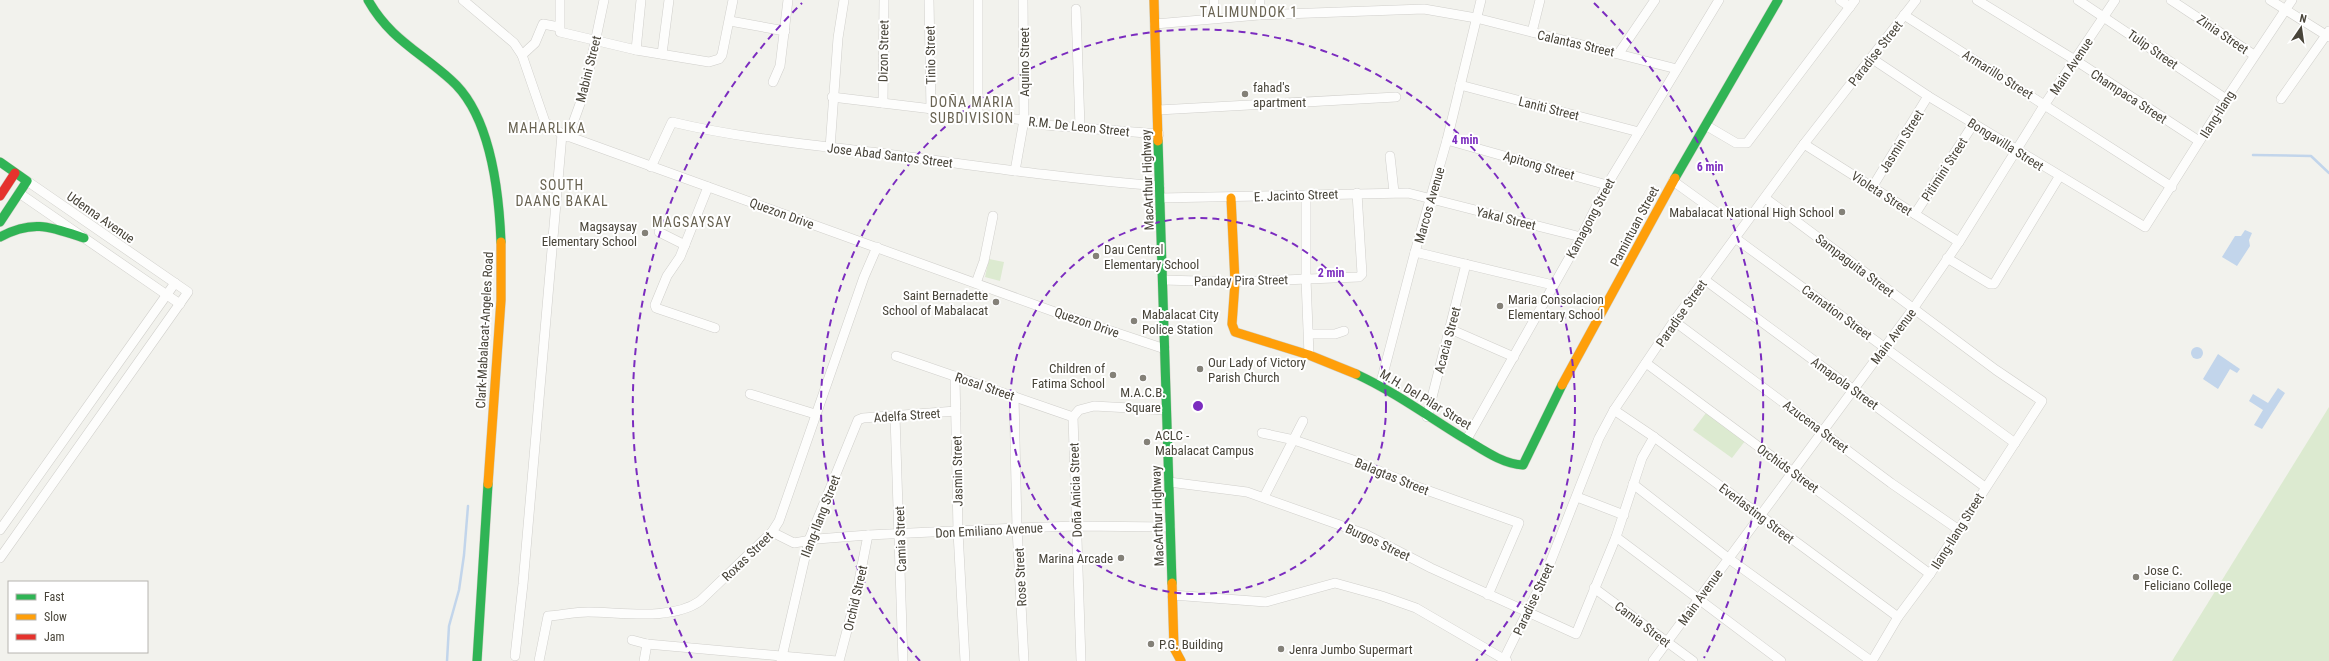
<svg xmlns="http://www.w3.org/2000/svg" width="2329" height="661" font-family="'Roboto Condensed',sans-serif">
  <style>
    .green { fill: #dcead0 }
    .water { fill: #c2d5eb }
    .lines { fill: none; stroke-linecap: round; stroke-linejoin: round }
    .stream { stroke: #c2d5eb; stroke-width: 2.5 }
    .street-casing { stroke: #d0cfcb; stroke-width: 10 }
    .fast-casing { stroke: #d0cfc5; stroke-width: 10 }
    .slow-casing { stroke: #d0cfc5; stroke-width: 10 }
    .jam-casing { stroke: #d0cfc5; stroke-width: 10 }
    .street { stroke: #fdfdfc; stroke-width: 9 }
    .fast { stroke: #30b455; stroke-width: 9 }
    .slow { stroke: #ff9f0a; stroke-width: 9 }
    .jam { stroke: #e5322d; stroke-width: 9 }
    .ring { fill: none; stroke: #7b2cbf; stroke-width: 2; stroke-dasharray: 7 5 }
    .poi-dot { fill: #848178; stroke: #fff; stroke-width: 1.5 }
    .labels { text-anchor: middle; stroke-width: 4; stroke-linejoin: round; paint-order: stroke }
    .street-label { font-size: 13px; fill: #484439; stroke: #fff }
    .poi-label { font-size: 13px; fill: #484439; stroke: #fff; text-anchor: start }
    .neighbourhood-label { font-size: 14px; letter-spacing: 1px; fill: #696352; stroke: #fff }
    .centre { fill: #7b2cbf; stroke: #fff; stroke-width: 2 }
    .ring-label { font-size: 12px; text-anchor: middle; font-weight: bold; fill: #7b2cbf; stroke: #fff; stroke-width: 4; stroke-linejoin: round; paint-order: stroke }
  </style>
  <rect width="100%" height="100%" fill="#f2f2ed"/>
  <g class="green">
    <path d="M989,259l15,3 -4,19 -15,-4z"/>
    <path d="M2329,407v254h-157z"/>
    <path d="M1706,413l39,28 -13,17 -39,-28z"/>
  </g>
  <g class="water">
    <path d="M2245,230l7,3 -3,7 1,6 -13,20 -15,-9 13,-21h6z"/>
    <circle cx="2197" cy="353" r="6"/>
    <path d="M2218,354l22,15 -3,4 -7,-4 -12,20 -15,-10z"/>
    <path d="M2278,388l7,5 -23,36 -8,-4 9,-15 -14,-9 4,-7 15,9z"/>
  </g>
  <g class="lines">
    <g class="stream">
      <path d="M2253,155l58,1 18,17"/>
      <path d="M447,661l2,-35 10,-36 5,-35 4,-49"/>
    </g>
    <defs>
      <g id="street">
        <path d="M463,0l51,43 8,12 23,67 17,12 504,182 99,33"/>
        <path d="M560,0v32l76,18 73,12 10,-3 3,-4 11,-55"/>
        <path d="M929,0l2,110"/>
        <path d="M1214,0v18"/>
        <path d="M1840,0l10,7"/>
        <path d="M1977,0l98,60 124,81"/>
        <path d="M2078,0l148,99"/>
        <path d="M2171,0l83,55"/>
        <path d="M2270,0l59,37"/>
        <path d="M1076,9l4,118"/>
        <path d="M1259,15l1,-15"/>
        <path d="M1904,15l268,172"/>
        <path d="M730,21l55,10"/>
        <path d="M1155,24l104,-9 165,-6 52,9 201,51"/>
        <path d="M1532,32l8,-32"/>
        <path d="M636,50l5,-50"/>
        <path d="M1619,53l36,-53"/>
        <path d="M662,54l7,-54"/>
        <path d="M522,55l13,-12 8,-19 16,3"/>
        <path d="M1871,58l57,38 217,131 81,-128 66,-99"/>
        <path d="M773,82l7,-16 8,-66"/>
        <path d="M1460,85l179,47"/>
        <path d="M832,97l192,23 21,5 114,9"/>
        <path d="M2281,99l48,-68"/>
        <path d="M883,103l1,-103"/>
        <path d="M1158,110l238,-13"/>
        <path d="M978,115v-115"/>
        <path d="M1707,126l29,17h11l108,-143"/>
        <path d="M568,137l17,-47 19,-90"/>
        <path d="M1447,140l160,45"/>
        <path d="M1804,144l155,98"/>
        <path d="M830,148l8,-110 6,-38"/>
        <path d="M1390,156l4,36"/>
        <path d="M651,167l21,-45c71,17 143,23 215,32 91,12 182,25 273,32"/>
        <path d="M1015,171l9,-51 -1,-120"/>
        <path d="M1673,181l43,31"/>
        <path d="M1873,186l55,-90"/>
        <path d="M708,187l-28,70 -13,19 -12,29 1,3 59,20"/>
        <path d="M19,193l161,111"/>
        <path d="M1306,195v84l3,76"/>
        <path d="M1160,198l248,-5 173,44"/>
        <path d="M1765,198l231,172 46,31 -112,173 -32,43 -26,44"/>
        <path d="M1915,214l59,-91"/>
        <path d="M659,232l26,13"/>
        <path d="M1735,238l280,205"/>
        <path d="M1415,252l138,33"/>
        <path d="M1947,258l43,26h4l65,-107"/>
        <path d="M1163,280l72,2 124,-5 3,-3 -5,-81"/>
        <path d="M1705,280l280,207"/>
        <path d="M976,283l8,-22 9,-45"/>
        <path d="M1674,321l217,162 68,47"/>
        <path d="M1450,329l64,28"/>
        <path d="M1309,334h26l9,-3"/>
        <path d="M896,356l177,61"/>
        <path d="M1646,363l284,211"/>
        <path d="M955,376l3,156 7,129"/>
        <path d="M1380,386l35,-134 32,-112 34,-140"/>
        <path d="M750,394l65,20"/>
        <path d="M1014,396l3,132 7,133"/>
        <path d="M1614,410l40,27 244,180"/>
        <path d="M895,416l8,245"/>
        <path d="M1427,417l39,-153"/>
        <path d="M1262,433l32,7 59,20 65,27 101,36 -31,72"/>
        <path d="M1467,439l114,-202 26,-52 112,-185"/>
        <path d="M1169,482l78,10 118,42 66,34 145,66 40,-97 26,-79 12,-21"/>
        <path d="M1633,484l95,74 143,103"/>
        <path d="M1264,497l39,-76"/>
        <path d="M1577,497l47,18"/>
        <path d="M0,530l175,-247"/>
        <path d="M772,532l22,11 23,-4 51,-4 149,-7 59,-2 94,1"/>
        <path d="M1616,537l165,124"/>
        <path d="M0,558l188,-266 -161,-111"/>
        <path d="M1594,588l99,73"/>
        <path d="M1172,595l94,7 69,-19 47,13 34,12 91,53"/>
        <path d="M632,640l15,4 190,17"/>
        <path d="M515,656l8,-72 39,-450"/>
        <path d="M1504,659l41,-83 54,-138 15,-28 60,-89 130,-177 112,-144"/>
        <path d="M539,661l9,-45c13,-1 27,-4 40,-4 33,0 84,9 112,-11l72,-69 7,-11 85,-244 13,-30"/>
        <path d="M644,661l3,-17"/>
        <path d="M781,661l28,-121 49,-120 5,-2 93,-7"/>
        <path d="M839,661l17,-65 12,-61"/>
        <path d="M1081,661l-8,-244 6,-7 15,-4 72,4"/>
        <path d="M1653,661l260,-352 46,-67 86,-138 70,-104"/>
      </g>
      <g id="fast">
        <path d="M368,0c22,39 51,51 83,80 40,35 48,112 50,162"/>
        <path d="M1158,141l14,442"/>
        <path d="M0,162l27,19 -27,41"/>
        <path d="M1675,178l103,-178"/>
        <path d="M0,237c33,-18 51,-10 84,1"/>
        <path d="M1356,374c39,18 73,43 109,65 17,10 37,25 58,26l39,-80"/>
        <path d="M477,661l11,-177"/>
      </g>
      <g id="slow">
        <path d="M1154,0l4,141"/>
        <path d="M1231,198l4,84 -3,42 3,8 74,23 47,19"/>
        <path d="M1562,385l113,-207"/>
        <path d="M488,484l13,-184v-58"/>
        <path d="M1172,583l2,65 7,13"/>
      </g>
      <path id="jam" d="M0,196l15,-23"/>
    </defs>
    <use href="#street" class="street-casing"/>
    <use href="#fast" class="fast-casing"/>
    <use href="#slow" class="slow-casing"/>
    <use href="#jam" class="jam-casing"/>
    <use href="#street" class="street"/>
    <use href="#fast" class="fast"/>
    <use href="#slow" class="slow"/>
    <use href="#jam" class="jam"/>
  </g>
  <g class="ring">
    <circle cx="1198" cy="406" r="188"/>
    <path d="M920 661A377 377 0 1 1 1476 661"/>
    <path d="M692 658A565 565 0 0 1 802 3M1594 3A565 565 0 0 1 1704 658"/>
  </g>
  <g class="poi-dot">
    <circle cx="1245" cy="94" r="4"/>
    <circle cx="1842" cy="212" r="4"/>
    <circle cx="645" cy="233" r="4"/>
    <circle cx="1096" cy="256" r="4"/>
    <circle cx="996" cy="302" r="4"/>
    <circle cx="1500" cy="306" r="4"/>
    <circle cx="1134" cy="321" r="4"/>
    <circle cx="1200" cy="369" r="4"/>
    <circle cx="1113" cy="375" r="4"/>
    <circle cx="1143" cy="378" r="4"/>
    <circle cx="1147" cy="442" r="4"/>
    <circle cx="1121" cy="558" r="4"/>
    <circle cx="2136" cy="577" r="4"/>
    <circle cx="1151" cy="644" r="4"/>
    <circle cx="1281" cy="649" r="4"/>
  </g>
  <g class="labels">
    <g class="street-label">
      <text transform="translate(2223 34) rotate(34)" y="5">Zinia Street</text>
      <text transform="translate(1576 43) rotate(13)" y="5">Calantas Street</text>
      <text transform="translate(2153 49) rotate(35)" y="5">Tulip Street</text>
      <text transform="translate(883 51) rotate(-89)" y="5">Dizon Street</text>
      <text transform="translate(1875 53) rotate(-52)" y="5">Paradise Street</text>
      <text transform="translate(930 55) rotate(-91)" y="5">Tinio Street</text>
      <text transform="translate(1024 62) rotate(-90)" y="5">Aquino Street</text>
      <text transform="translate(2071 66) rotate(-56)" y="5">Main Avenue</text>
      <text transform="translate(588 69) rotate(-76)" y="5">Mabini Street</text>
      <text transform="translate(1998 74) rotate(32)" y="5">Armarillo Street</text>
      <text transform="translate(2129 96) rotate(33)" y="5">Champaca Street</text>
      <text transform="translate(1549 108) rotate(14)" y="5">Laniti Street</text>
      <text transform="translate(2217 114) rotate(-58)" y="5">Ilang-Ilang</text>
      <text transform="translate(1079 126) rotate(6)" y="5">R.M. De Leon Street</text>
      <text transform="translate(1901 141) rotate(-58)" y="5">Jasmin Street</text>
      <text transform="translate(2006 144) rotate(32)" y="5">Bongavilla Street</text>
      <text transform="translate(890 155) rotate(7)" y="5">Jose Abad Santos Street</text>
      <text transform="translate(1539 165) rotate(16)" y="5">Apitong Street</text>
      <text transform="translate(1944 169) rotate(-57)" y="5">Pitimini Street</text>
      <text transform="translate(1147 180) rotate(-92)" y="5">MacArthur Highway</text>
      <text transform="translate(1882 193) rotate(33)" y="5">Violeta Street</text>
      <text transform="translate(1296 195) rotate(-2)" y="5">E. Jacinto Street</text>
      <text transform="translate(1429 205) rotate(-74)" y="5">Marcos Avenue</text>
      <text transform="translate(782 213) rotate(20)" y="5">Quezon Drive</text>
      <text transform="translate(101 217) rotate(35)" y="5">Udenna Avenue</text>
      <text transform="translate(1506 218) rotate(14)" y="5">Yakal Street</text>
      <text transform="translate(1590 218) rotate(-62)" y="5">Kamagong Street</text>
      <text transform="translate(1634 226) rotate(-62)" y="5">Pamintuan Street</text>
      <text transform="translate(1855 265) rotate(37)" y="5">Sampaguita Street</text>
      <text transform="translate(1241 280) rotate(-1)" y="5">Panday Pira Street</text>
      <text transform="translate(1837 312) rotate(36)" y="5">Carnation Street</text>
      <text transform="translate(1681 313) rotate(-55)" y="5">Paradise Street</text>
      <text transform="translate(1087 322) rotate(19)" y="5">Quezon Drive</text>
      <text transform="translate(484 330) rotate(-87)" y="5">Clark-Mabalacat-Angeles Road</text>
      <text transform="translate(1893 336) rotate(-53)" y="5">Main Avenue</text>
      <text transform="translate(1447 340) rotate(-75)" y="5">Acacia Street</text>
      <text transform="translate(1845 383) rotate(36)" y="5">Amapola Street</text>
      <text transform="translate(985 386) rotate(19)" y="5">Rosal Street</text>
      <text transform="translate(1426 399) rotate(31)" y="5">M.H. Del Pilar Street</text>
      <text transform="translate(907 415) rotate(-4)" y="5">Adelfa Street</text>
      <text transform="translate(1816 426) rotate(37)" y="5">Azucena Street</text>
      <text transform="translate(1788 468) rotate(36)" y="5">Orchids Street</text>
      <text transform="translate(957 471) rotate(-91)" y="5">Jasmin Street</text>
      <text transform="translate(1392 476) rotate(22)" y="5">Balagtas Street</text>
      <text transform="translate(1075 490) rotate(-92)" y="5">Doña Anicia Street</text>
      <text transform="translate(1757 513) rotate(37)" y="5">Everlasting Street</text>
      <text transform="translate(820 516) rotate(-69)" y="5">Ilang-Ilang Street</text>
      <text transform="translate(1157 516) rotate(-92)" y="5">MacArthur Highway</text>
      <text transform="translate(989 530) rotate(-3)" y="5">Don Emiliano Avenue</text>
      <text transform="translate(1957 531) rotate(-58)" y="5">Ilang-Ilang Street</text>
      <text transform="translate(900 539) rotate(-92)" y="5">Camia Street</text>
      <text transform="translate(1378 542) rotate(25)" y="5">Burgos Street</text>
      <text transform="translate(747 556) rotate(-44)" y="5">Roxas Street</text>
      <text transform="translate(1020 577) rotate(-93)" y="5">Rose Street</text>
      <text transform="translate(1700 597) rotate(-54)" y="5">Main Avenue</text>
      <text transform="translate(855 598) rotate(-77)" y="5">Orchid Street</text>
      <text transform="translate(1533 599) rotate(-65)" y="5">Paradise Street</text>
      <text transform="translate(1643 624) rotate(37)" y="5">Camia Street</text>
    </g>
    <g class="poi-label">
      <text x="1253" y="92">fahad's<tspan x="1253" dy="15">apartment</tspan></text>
      <text x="1834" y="217" text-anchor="end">Mabalacat National High School</text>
      <text x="637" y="231" text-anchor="end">Magsaysay<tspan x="637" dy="15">Elementary School</tspan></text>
      <text x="1104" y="254">Dau Central<tspan x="1104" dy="15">Elementary School</tspan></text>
      <text x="988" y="300" text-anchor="end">Saint Bernadette<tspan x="988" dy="15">School of Mabalacat</tspan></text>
      <text x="1508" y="304">Maria Consolacion<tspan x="1508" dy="15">Elementary School</tspan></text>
      <text x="1142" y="319">Mabalacat City<tspan x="1142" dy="15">Police Station</tspan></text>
      <text x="1208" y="367">Our Lady of Victory<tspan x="1208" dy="15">Parish Church</tspan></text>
      <text x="1105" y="373" text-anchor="end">Children of<tspan x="1105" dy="15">Fatima School</tspan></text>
      <text x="1143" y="397" text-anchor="middle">M.A.C.B.<tspan x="1143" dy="15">Square</tspan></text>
      <text x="1155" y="440">ACLC -<tspan x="1155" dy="15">Mabalacat Campus</tspan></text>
      <text x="1113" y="563" text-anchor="end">Marina Arcade</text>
      <text x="2144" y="575">Jose C.<tspan x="2144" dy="15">Feliciano College</tspan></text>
      <text x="1159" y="649">P.G. Building</text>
      <text x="1289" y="654">Jenra Jumbo Supermart</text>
    </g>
    <g class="neighbourhood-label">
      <text x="1249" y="17">TALIMUNDOK 1</text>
      <text x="972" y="107">DOÑA MARIA<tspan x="972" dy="16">SUBDIVISION</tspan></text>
      <text x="547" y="133">MAHARLIKA</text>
      <text x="562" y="190">SOUTH<tspan x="562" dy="16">DAANG BAKAL</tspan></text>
      <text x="692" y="227">MAGSAYSAY</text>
    </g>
  </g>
  <circle cx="1198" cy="406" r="6" class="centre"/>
  <g class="ring-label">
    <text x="1465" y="144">4 min</text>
    <text x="1710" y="171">6 min</text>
    <text x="1331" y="277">2 min</text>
  </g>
  <rect x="8" y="581" width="140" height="72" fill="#ffffff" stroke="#b6b4b0"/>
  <rect x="16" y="594" width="20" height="6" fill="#30b455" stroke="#b6b4b0"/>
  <text x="44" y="601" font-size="12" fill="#484439">Fast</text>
  <rect x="16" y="614" width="20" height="6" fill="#ff9f0a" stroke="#b6b4b0"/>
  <text x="44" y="621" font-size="12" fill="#484439">Slow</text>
  <rect x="16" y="634" width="20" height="6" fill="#e5322d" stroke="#b6b4b0"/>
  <text x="44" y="641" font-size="12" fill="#484439">Jam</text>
  <g transform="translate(2301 28) rotate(13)" stroke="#ffffff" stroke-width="3" paint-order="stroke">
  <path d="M0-3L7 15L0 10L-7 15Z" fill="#484439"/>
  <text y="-6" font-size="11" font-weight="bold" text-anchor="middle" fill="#484439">N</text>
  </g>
</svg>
